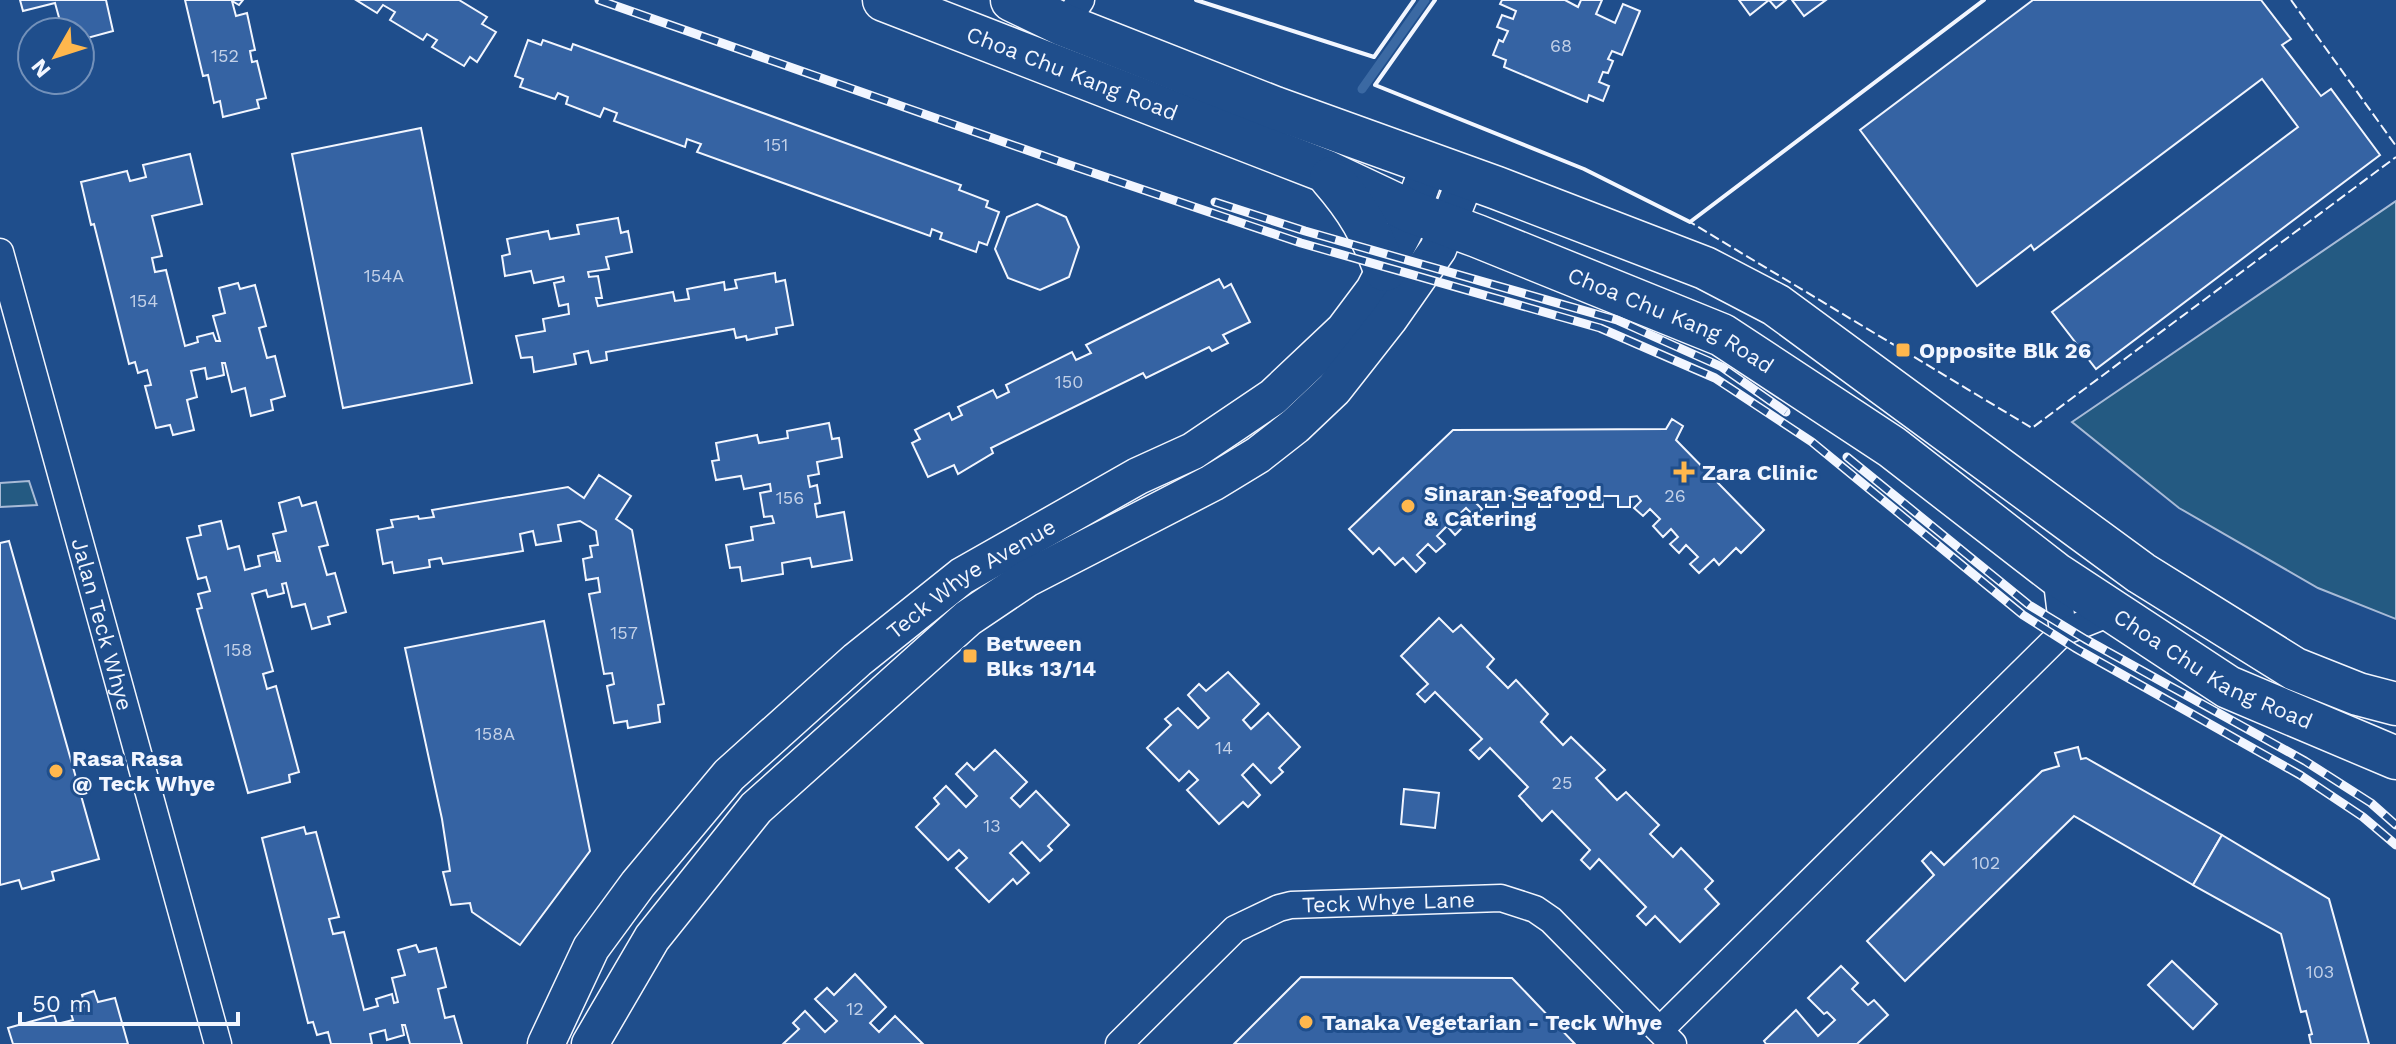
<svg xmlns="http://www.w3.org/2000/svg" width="2396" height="1044" font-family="'Work Sans',sans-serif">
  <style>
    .green { fill: #245a82; stroke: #a8bbd7; stroke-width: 2 }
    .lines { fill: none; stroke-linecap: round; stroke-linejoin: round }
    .stream { stroke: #3b69a3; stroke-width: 9 }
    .building { fill: #3563a3; stroke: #f2f6ff; stroke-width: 2 }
    .minor-casing { stroke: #f2f6ff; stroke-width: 29 }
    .secondary-casing { stroke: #f2f6ff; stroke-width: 39 }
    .primary-casing { stroke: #f2f6ff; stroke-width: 45 }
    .minor { stroke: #1f4e8c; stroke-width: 26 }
    .secondary { stroke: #1f4e8c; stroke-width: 36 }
    .primary { stroke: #1f4e8c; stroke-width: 42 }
    .rail-casing { stroke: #f2f6ff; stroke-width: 9 }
    .rail { stroke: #1f4e8c; stroke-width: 6; stroke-dasharray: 18; stroke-linecap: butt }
    .fence { stroke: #f2f6ff; stroke-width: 2; stroke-dasharray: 10 4; stroke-linecap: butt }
    .wall { stroke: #f2f6ff; stroke-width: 4 }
    .poi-dot { fill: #ffb74d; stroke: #1f4e8c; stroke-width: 3 }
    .labels { text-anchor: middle; stroke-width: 6; stroke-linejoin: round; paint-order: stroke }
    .number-label { font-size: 18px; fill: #c3d1e8 }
    .street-label { font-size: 22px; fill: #f2f6ff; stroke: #1f4e8c }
    .poi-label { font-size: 22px; font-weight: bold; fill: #f2f6ff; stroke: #1f4e8c; text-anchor: start }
  </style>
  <rect width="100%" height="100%" fill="#1f4e8c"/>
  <g class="green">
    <path d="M2396,201v418l-78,-31 -139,-80 -107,-86z"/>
    <path d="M29,481l8,24 -37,2v-24z"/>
  </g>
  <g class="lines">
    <path class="stream" d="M1362,89l63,-89"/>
  </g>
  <g class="building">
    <path d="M20,0h86l7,31 -33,9v-8h-17l-8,-29 -32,8z"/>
    <path d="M185,0h58l-4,5 -7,-4 4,15 11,-3 8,37 -5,1 2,11 5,-1 9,37 -9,2 2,8 -36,9 -3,-16 -6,2 -6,-28 -5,1z"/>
    <path d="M356,0h103l28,17 -5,7 14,8 -19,30 -7,-5 -6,9 -32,-19 5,-7 -10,-6 -4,6 -33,-20 5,-8 -12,-7 -6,8z"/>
    <path d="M1502,0h63l13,7 3,-7h21l-6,14 19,9 8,-19 17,7 -18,44 -10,-4 -4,8 5,2 -5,12 -5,-1 -4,10 10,4 -6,15 -14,-6 -2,7 -83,-35 2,-7 -13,-5 6,-15 4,2 5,-11 -11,-4 5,-12 11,4 3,-8 -16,-7z"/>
    <path d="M1739,0h30l-19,15z"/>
    <path d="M1769,0h17l-10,8z"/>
    <path d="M1792,0h34l-22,16z"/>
    <path d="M2033,0h228l30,39 -9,6 39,51 10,-7 49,66 -284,214 -44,-57 246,-185 -36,-48 -228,171 -3,-5 -54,41 -117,-156z"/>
    <path d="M528,40l13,5 2,-5 28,10 2,-6 388,141 -2,5 29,11 -2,6 13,5 -12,33 -8,-3 -3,10 -36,-13 2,-6 -10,-4 -2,7 -233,-84 4,-8 -14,-5 -2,8 -71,-26 3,-8 -13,-5 -4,9 -34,-13 2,-7 -10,-4 -3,6 -35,-12 3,-8 -8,-3z"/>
    <path d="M421,128l51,255 -129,25 -51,-254z"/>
    <path d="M190,154l12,50 -50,12 10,40 -10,2 3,14 11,-2 19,76 13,-4 -1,-5 16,-4 3,8h4l-7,-25 12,-3 -6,-25 19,-5 2,6 15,-4 11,41 -7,2 8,30 8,-2 10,40 -14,4 2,10 -22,6 -6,-28 -13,4 -7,-29h-3l2,12 -17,4 -2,-11 -14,3 6,26 -10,3 7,30 -21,5 -3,-10 -14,3 -11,-42 6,-1 -4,-15 -9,3 -3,-11 -6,2 -35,-140 -3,1 -10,-43 46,-11 3,10 16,-4 -3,-12z"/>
    <path d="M1037,204l29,13 13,30 -10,30 -29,13 -32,-12 -13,-29 12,-32z"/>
    <path d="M618,218l3,15 7,-2 4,21 -26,5 3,12 -21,3 1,5 9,-1 4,22h-6l2,8 75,-14 2,9 14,-2 -2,-10 37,-7 1,8 12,-2 -2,-8 40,-7 1,9 9,-2 8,45 -17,3 1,6 -30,6 -1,-4 -10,2 -2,-9 -128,23 1,8 -16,3 -3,-12 -14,3 2,10 -42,8 -2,-15 -11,1 -5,-22 29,-5 -2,-12 26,-5 -1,-10 -9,2 -5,-23 10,-2 -1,-4 -29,6 -3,-12 -26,5 -3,-20 8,-2 -3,-15 41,-8 2,8 29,-5 -2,-9z"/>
    <path d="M1219,279l5,9 7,-4 19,38 -27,13 5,8 -16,8 -3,-4 -63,31 -3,-5 -152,75 2,5 -35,21 -4,-9 -26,12 -16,-34 8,-4 -5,-9 34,-17 3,7 10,-5 -4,-8 35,-17 4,8 12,-6 -3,-7 66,-33 4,8 15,-7 -5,-8z"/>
    <path d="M1672,419l11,7 -7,14 88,90 -23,23 -5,-5 -17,17 -5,-6 -15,14 -9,-9 8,-7 -12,-12 -7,8 -9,-9 8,-7 -7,-8 -8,8 -10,-11 7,-7 -10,-10 -7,7 -9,-8 7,-7 -4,-5 -7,1v10h-12v-11h-16l1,11h-13v-11h-12v11h-11v-13l-17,1v12h-11v-11l-14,-1v12h-12v-11h-15v11h-12v-11h-8l-5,4 9,9 -8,7 -8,-8 -11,10 8,9 -8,8 -8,-9 -10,10 8,8 -9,8 -8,-8 -11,11 8,8 -9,9 -13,-14 -8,7 -16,-17 -6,6 -24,-25 104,-99 213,-1z"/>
    <path d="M829,423l3,16 7,-1 3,19 -25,5 2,12 -11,2 2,11 7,-2 3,18 -5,1 2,13 27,-5 8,48 -40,7 -2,-9 -28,5 1,11 -41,7 -2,-14 -10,1 -4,-23 27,-5 -2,-13 23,-4 -2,-7 -8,1 -4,-24 11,-2 -1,-7 -26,5 -3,-13 -25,4 -4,-19 7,-1 -3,-17 41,-8 2,8 29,-5 -1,-7z"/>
    <path d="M599,475l32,21 -15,23 16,11 32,174 -6,1 2,17 -32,6 -1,-7 -13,2 -7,-37 7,-2 -2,-11 -8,1 -15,-80 11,-2 -2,-14 -12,2 -3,-21 9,-2 -2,-11 8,-1 -2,-14 -16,-10 -22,4 3,16 -25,4 -3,-14 -13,3 3,17 -80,13 -2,-6 -12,2 1,7 -36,6 -2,-11 -9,2 -6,-34 16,-3 -2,-7 27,-4 1,3 15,-2 -2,-7 136,-23 16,11z"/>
    <path d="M299,497l3,9 14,-4 12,43 -9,2 8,28 8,-2 11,39 -18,5 2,7 -18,5 -7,-25 -13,3 -6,-24 -4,1 2,9 -16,4 -2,-7 -14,4 21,77 -10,3 4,15 9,-3 23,86 -10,3 1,7 -42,11 -51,-184 5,-1 -4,-14 12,-3 -4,-14 -8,2 -11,-41 14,-3 -2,-9 22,-5 7,28 11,-3 6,24 15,-4 -2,-10 17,-4 2,9h3l-7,-27 13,-3 -7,-28z"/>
    <path d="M9,541l90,318 -47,13 2,8 -32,9 -3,-9 -19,5v-342z"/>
    <path d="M1439,618l14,14 8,-7 33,34 -7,8 21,21 8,-8 32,34 -7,8 22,23 8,-8 34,33 -9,8 21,22 9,-8 33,33 -9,9 23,23 8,-9 32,33 -8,8 14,15 -39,38 -25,-26 -9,9 -9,-9 9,-9 -47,-48 -9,10 -9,-9 9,-10 -38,-39 -10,10 -23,-25 9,-9 -38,-39 -11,11 -9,-9 12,-11 -47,-47 -10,10 -8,-8 11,-10 -27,-28z"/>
    <path d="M544,621l46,230 -70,94 -48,-33 -2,-9 -19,2 -8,-33 7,-1 -8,-52 -37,-171z"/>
    <path d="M1228,672l31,32 -16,16 8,9 17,-16 32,34 -21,21 4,4 -12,11 -18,-19 -11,11 18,20 -12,12 -5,-5 -24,22 -32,-34 11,-10 -9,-9 -10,10 -32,-33 24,-23 -6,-6 13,-11 20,20 11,-10 -21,-23 11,-11 7,7z"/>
    <path d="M2078,747l3,12 5,-1 136,77 -29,50 -119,-69 -169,165 -38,-40 67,-66 -12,-14 9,-9 13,13 98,-94 17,-5 -4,-13z"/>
    <path d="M995,750l32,32 -16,16 9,9 16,-16 33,34 -21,21 4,4 -12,11 -18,-19 -12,11 19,20 -12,11 -4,-5 -24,23 -33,-34 11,-10 -8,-8 -11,10 -32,-33 23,-23 -5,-6 12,-12 20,21 11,-11 -21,-22 11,-11 7,7z"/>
    <path d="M1404,789l35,4 -4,35 -34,-4z"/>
    <path d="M304,827l2,7 10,-2 23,85 -10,2 4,15 11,-2 20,78 14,-4 -2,-7 16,-5 2,9 4,-1 -6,-24 13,-3 -7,-25 18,-5 3,7 17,-4 10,39 -8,2 7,29 9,-2 8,28h-52l-5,-19h-3l2,10 -17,5 -2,-10 -15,4 2,10h-41l-3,-12 -11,3 -4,-13 -5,1 -46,-185z"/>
    <path d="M2222,835l107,64 40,145h-58l-2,-9 3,-1 -6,-23 -5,1 -20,-78 -88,-49z"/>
    <path d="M2172,961l45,43 -24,25 -45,-44z"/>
    <path d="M1841,966l17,17 -6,6 16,16 6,-5 14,15 -31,29h-91l-2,-3 32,-31 22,26 17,-16 -8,-8 -3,2 -16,-16z"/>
    <path d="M855,974l31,33 -16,16 9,9 16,-16 28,28h-140l16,-15 -6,-6 12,-12 20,21 12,-11 -22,-22 12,-11 7,7z"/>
    <path d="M1301,977l211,1 63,66h-341z"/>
    <path d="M94,991l4,11 17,-4 13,46h-115l-5,-16 46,-13 3,9 16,-4 -3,-10 15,-4 -3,-11z"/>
  </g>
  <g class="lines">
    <defs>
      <g id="minor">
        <path d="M1064,25l17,-25"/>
        <path id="s1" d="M0,252l218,792"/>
        <path d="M2056,574l7,58"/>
        <path d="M1660,1030l403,-398 50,-20"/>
        <path id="s2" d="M1119,1044l116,-115 44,-21 12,-3 210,-7 34,11 16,11 122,124"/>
      </g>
      <g id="secondary">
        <path id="s3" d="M546,1044l45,-96 47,-64 91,-109 128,-115 105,-84 176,-100 55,-25 80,-54 71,-67 30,-40 30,-58 25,-67"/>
        <path d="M590,1044l62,-106 104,-130 212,-190 58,-39 186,-96 46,-28 37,-29 39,-37 55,-70 49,-70 29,-73"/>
      </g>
      <g id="primary">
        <path id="s4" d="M884,0l441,171 87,41 65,24 245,99 170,112 164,127 172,113 168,71"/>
        <path d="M1012,0l52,25 211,83 222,80 208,80 71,37 365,268 154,96 63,25 38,10"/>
        <path d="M1331,178c27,31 40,54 54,92"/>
      </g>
    </defs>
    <use href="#minor" class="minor-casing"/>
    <use href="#secondary" class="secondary-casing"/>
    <use href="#primary" class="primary-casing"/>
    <use href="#minor" class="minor"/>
    <use href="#secondary" class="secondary"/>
    <use href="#primary" class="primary"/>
    <defs>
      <g id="rail">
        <path d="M599,0l459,161 243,82 299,85 115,50 97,64 211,173 52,33 225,127 63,42 33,28"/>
        <path d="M1215,202l90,29 312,89 105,47 64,45"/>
        <path d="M1847,457l182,148 56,34 220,122 66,42 25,22"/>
      </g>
    </defs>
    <use href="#rail" class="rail-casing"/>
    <use href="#rail" class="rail"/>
    <g class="fence">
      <path d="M1984,0l-294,222 342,206 364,-271"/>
      <path d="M2291,0l105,146"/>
    </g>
    <g class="wall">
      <path d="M1196,0l178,57 40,-57"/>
      <path d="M1435,0l-60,85 209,84 106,53 294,-222"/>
    </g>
  </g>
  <g class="poi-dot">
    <rect x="1895" y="342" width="16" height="16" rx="4"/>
    <path d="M1680 460h8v8h8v8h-8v8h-8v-8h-8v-8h8z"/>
    <circle cx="1408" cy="506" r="8"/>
    <rect x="962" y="648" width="16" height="16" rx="4"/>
    <circle cx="56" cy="771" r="8"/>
    <circle cx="1306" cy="1022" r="8"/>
  </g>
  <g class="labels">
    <g class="number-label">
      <text x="1561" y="52">68</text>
      <text x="225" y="62">152</text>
      <text x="776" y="151">151</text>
      <text x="384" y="282">154A</text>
      <text x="144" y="307">154</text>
      <text x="1069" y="388">150</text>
      <text x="1675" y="502">26</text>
      <text x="790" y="504">156</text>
      <text x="624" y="639">157</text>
      <text x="238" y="656">158</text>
      <text x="495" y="740">158A</text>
      <text x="1224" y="754">14</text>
      <text x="1562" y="789">25</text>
      <text x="992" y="832">13</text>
      <text x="1986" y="869">102</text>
      <text x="2320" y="978">103</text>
      <text x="855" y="1015">12</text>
    </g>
    <g class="street-label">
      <text dy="8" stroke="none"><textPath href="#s4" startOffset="202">Choa Chu Kang Road</textPath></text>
      <text dy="8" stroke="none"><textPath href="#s4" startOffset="850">Choa Chu Kang Road</textPath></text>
      <text dy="8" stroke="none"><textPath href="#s3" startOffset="640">Teck Whye Avenue</textPath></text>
      <text dy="8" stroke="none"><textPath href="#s1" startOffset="386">Jalan Teck Whye</textPath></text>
      <text dy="8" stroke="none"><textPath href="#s4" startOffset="1498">Choa Chu Kang Road</textPath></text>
      <text dy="8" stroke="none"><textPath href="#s2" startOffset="322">Teck Whye Lane</textPath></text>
    </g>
    <g class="poi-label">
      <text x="1919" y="358">Opposite Blk 26</text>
      <text x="1702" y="480">Zara Clinic</text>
      <text x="1424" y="501">Sinaran Seafood<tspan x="1424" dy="25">&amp; Catering</tspan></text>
      <text x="986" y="651">Between<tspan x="986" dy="25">Blks 13/14</tspan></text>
      <text x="72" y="766">Rasa Rasa<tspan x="72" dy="25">@ Teck Whye</tspan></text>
      <text x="1322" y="1030">Tanaka Vegetarian - Teck Whye</text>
    </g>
  </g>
  <g transform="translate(56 56) rotate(231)"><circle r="38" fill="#1f4e8c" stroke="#7391ba" stroke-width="2"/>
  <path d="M0-6L14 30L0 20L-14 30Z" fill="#ffb74d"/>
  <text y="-12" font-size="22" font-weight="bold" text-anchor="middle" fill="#f2f6ff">N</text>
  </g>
  <path d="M20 1012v12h218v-12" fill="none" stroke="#f2f6ff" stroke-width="4"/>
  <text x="32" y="1012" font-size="24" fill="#f2f6ff" stroke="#1f4e8c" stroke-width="6" paint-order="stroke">50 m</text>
</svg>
